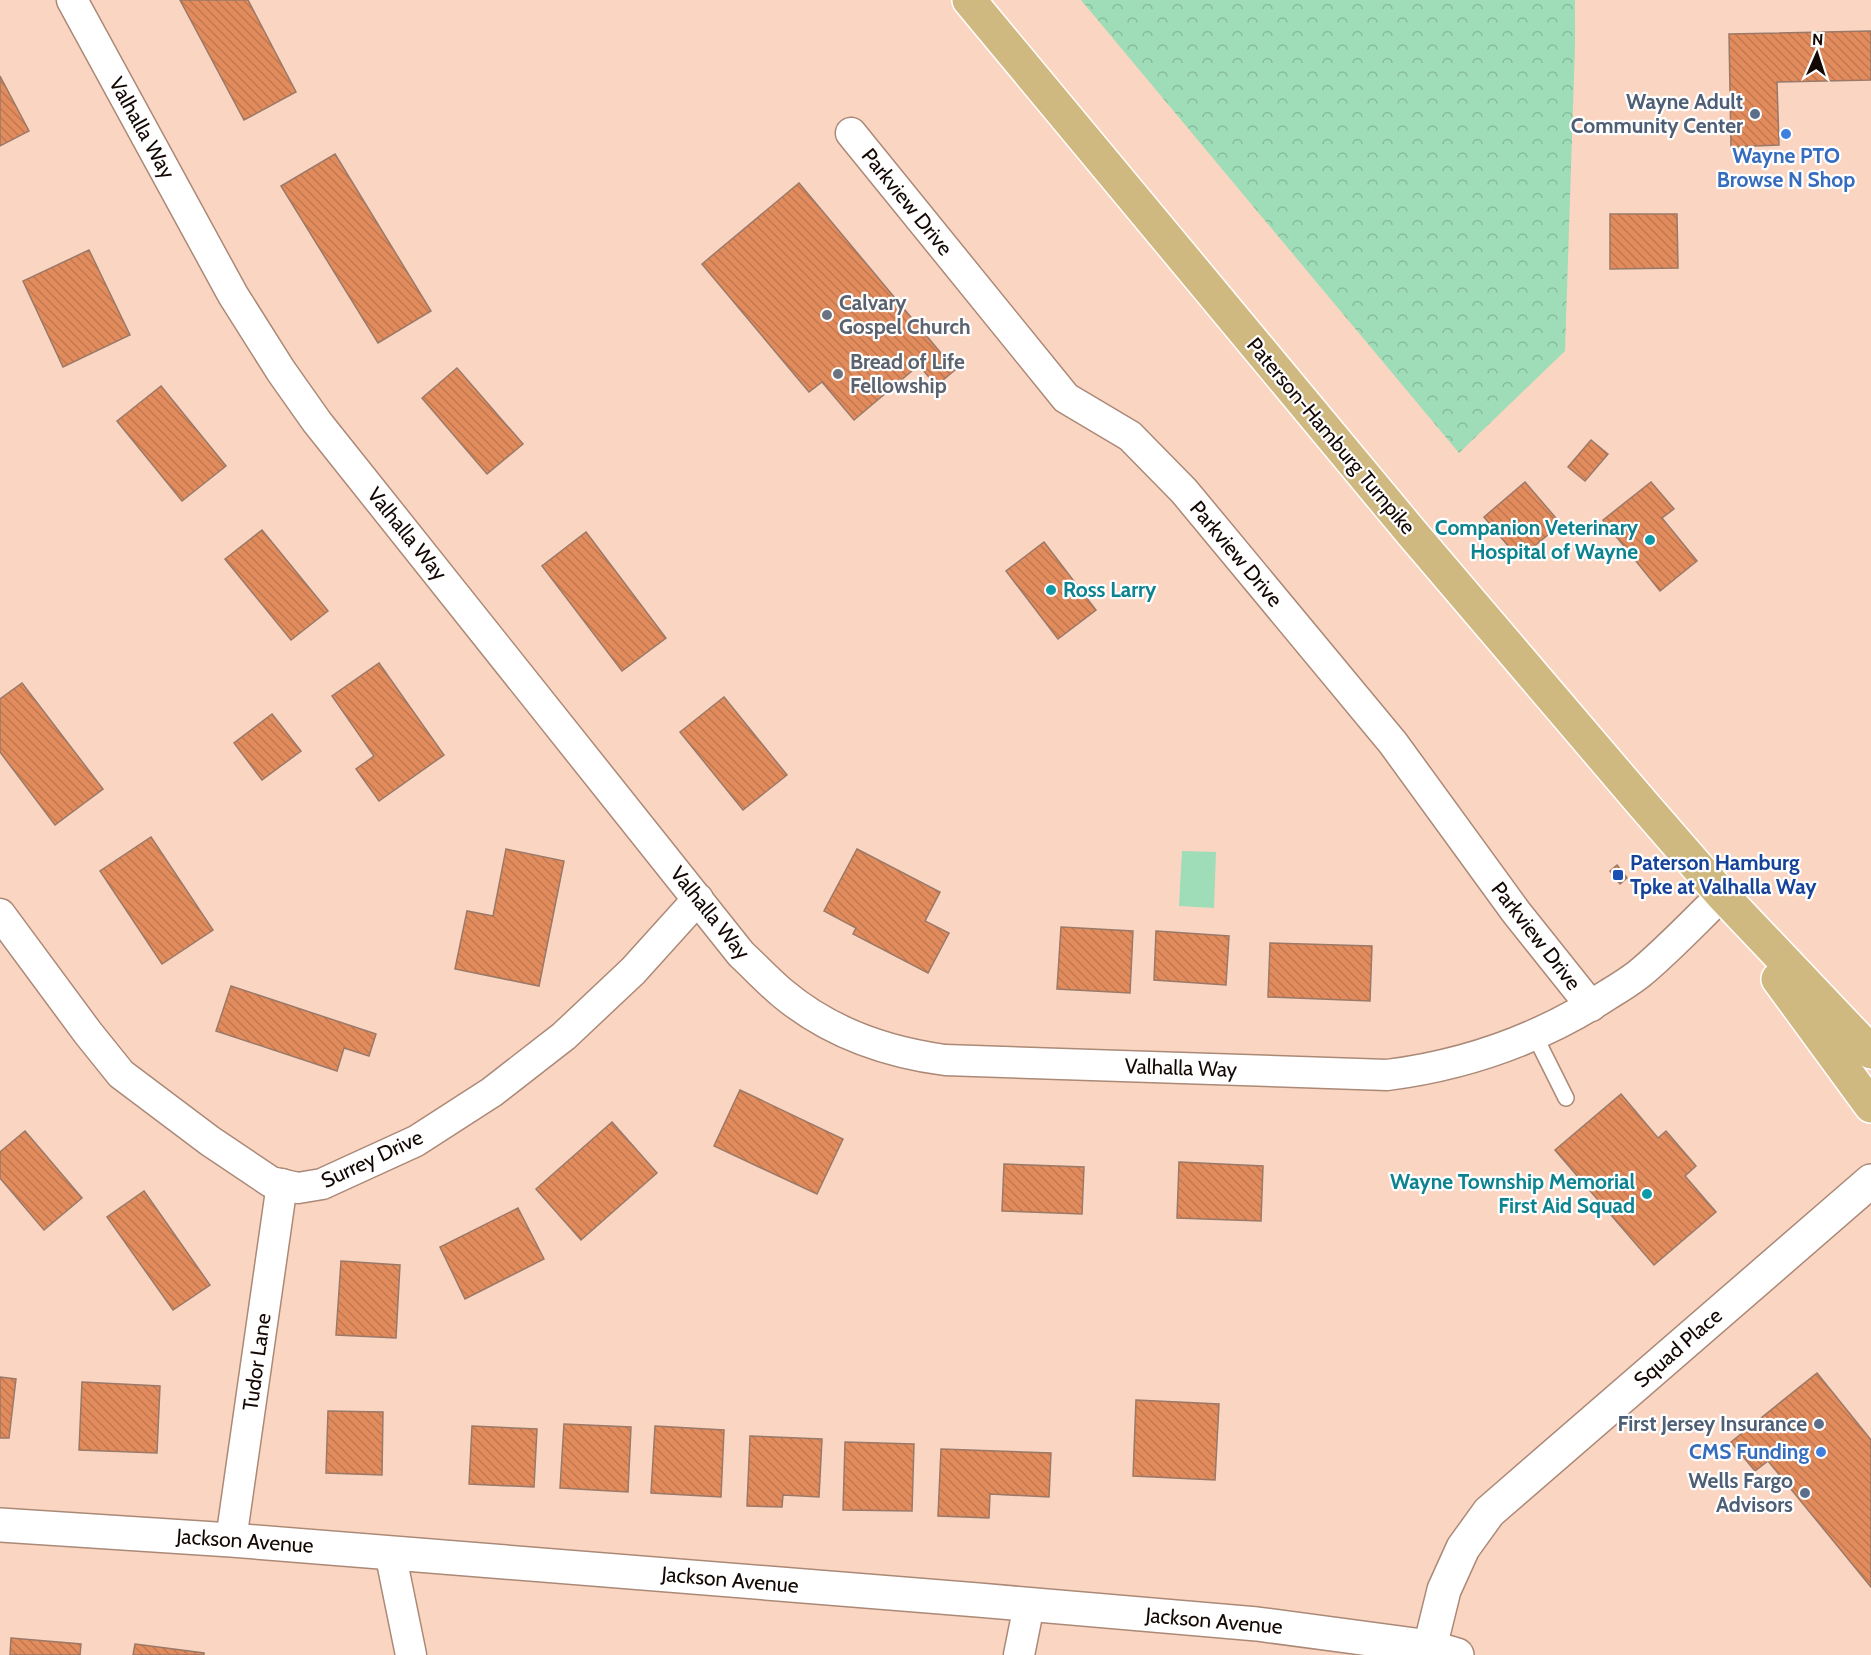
<svg xmlns="http://www.w3.org/2000/svg" width="1871" height="1655" font-family="Cabin,sans-serif">
  <style>
    .forest { fill: url(#forest-crowns) }
    .pitch { fill: #9eddb7 }
    .building { fill: url(#building-back-hatch); stroke: #9a7968; stroke-width: 1.5 }
    .lines { fill: none; stroke-linecap: round; stroke-linejoin: round }
    .service-casing { stroke: #ab8977; stroke-width: 18 }
    .minor-casing { stroke: #ab8977; stroke-width: 33 }
    .tertiary-casing { stroke: #ab8977; stroke-width: 36 }
    .primary-casing { stroke: #fff; stroke-width: 36 }
    .service { stroke: #fff; stroke-width: 15 }
    .minor { stroke: #fff; stroke-width: 30 }
    .tertiary { stroke: #fff; stroke-width: 33 }
    .primary { stroke: #d0b980; stroke-width: 33 }
    .service-dot { fill: #5c6f8a; stroke: #fff; stroke-width: 2 }
    .shop-dot { fill: #3f7fe0; stroke: #fff; stroke-width: 2 }
    .worship-dot { fill: #6b7280; stroke: #fff; stroke-width: 2 }
    .culture-dot { fill: #0f9aa8; stroke: #fff; stroke-width: 2 }
    .transit-dot { fill: #1a4fb4; stroke: #fff; stroke-width: 2 }
    .labels { text-anchor: middle; stroke-width: 4.5; stroke-linejoin: round; paint-order: stroke }
    .service-label { font-size: 21px; font-weight: bold; fill: #4e5e75; stroke: #fff; text-anchor: end }
    .street-label { font-size: 21px; fill: #140804; stroke: #fff }
    .shop-label { font-size: 21px; font-weight: bold; fill: #366cbe; stroke: #fff }
    .worship-label { font-size: 21px; font-weight: bold; fill: #5b616d; stroke: #fff; text-anchor: start }
    .culture-label { font-size: 21px; font-weight: bold; fill: #0d838f; stroke: #fff; text-anchor: end }
    .transit-label { font-size: 21px; font-weight: bold; fill: #164399; stroke: #fff; text-anchor: start }
  </style>
  <defs>
    <pattern id="forest-crowns" width="20" height="18" patternUnits="userSpaceOnUse" patternTransform="scale(1.5)"><rect width="20" height="18" fill="#9eddb7"/><path d="M2 6a3 3 0 1 1 6 0M12 15a3 3 0 1 1 6 0" fill="none" stroke="#87bc9c"/></pattern>
    <pattern id="building-back-hatch" width="6" height="6" patternUnits="userSpaceOnUse" patternTransform="scale(1.5)"><rect width="6" height="6" fill="#e28c5d"/><path d="M-1 5l2 2M0 0l6 6M5-1l2 2" fill="none" stroke="#c1774f"/></pattern>
  </defs>
  <rect width="100%" height="100%" fill="#fad5c2"/>
  <path class="forest" d="M1081,0h494v46l-10,305 -106,102z"/>
  <path class="pitch" d="M1182,851l34,1 -2,56 -35,-2z"/>
  <g class="building">
    <path d="M180,0h68l48,92 -52,28z"/>
    <path d="M1871,31v49l-94,2 2,63 -48,2 -2,-113z"/>
    <path d="M0,76l29,55 -29,15z"/>
    <path d="M335,154l96,157 -53,32 -97,-157z"/>
    <path d="M799,183l156,187 -19,16 -17,-21 -65,55 -32,-38 -13,10 -107,-128z"/>
    <path d="M1610,214h67l1,54 -68,1z"/>
    <path d="M89,250l41,85 -67,32 -40,-86z"/>
    <path d="M457,368l66,76 -36,30 -65,-76z"/>
    <path d="M161,386l65,80 -44,35 -65,-80z"/>
    <path d="M1591,440l17,14 -23,27 -17,-14z"/>
    <path d="M1525,482l36,42 -42,35 -35,-42z"/>
    <path d="M1651,482l23,27 -12,9 35,43 -37,30 -57,-71z"/>
    <path d="M262,530l66,81 -37,29 -66,-81z"/>
    <path d="M586,532l80,106 -44,33 -80,-105z"/>
    <path d="M1044,542l52,68 -38,29 -52,-68z"/>
    <path d="M379,663l65,92 -65,46 -23,-32 18,-13 -42,-60z"/>
    <path d="M22,683l81,106 -48,36 -55,-73v-53z"/>
    <path d="M724,697l63,78 -44,35 -63,-78z"/>
    <path d="M272,714l29,37 -39,29 -28,-37z"/>
    <path d="M151,837l62,93 -51,34 -62,-93z"/>
    <path d="M506,849l58,12 -25,125 -84,-17 12,-58 26,5z"/>
    <path d="M857,849l83,43 -15,29 24,12 -21,40 -75,-39 3,-6 -32,-17z"/>
    <path d="M1617,865l10,13 -7,6 -10,-13z"/>
    <path d="M1061,927l72,4 -3,62 -73,-4z"/>
    <path d="M1156,931l73,5 -3,49 -72,-5z"/>
    <path d="M1270,943l102,3 -2,55 -102,-4z"/>
    <path d="M231,986l145,48 -7,22 -25,-8 -7,23 -121,-40z"/>
    <path d="M740,1090l103,49 -26,55 -103,-48z"/>
    <path d="M1621,1094l37,44 8,-7 30,35 -11,10 31,36 -62,53 -99,-115z"/>
    <path d="M612,1122l45,51 -76,67 -45,-51z"/>
    <path d="M25,1131l57,67 -38,32 -44,-52v-26z"/>
    <path d="M1179,1162l84,4 -2,55 -84,-3z"/>
    <path d="M1004,1164l80,3 -2,47 -80,-3z"/>
    <path d="M144,1191l66,94 -37,25 -66,-93z"/>
    <path d="M518,1208l26,51 -79,40 -25,-52z"/>
    <path d="M341,1261l59,4 -4,73 -60,-3z"/>
    <path d="M1817,1373l54,67v147l-103,-126 -13,10 -24,-29z"/>
    <path d="M0,1377l16,2 -7,59h-9z"/>
    <path d="M82,1382l78,4 -3,67 -78,-3z"/>
    <path d="M1136,1400l83,4 -4,76 -82,-4z"/>
    <path d="M328,1411l55,1 -1,63 -56,-2z"/>
    <path d="M564,1424l67,3 -3,65 -68,-4z"/>
    <path d="M472,1426l65,3 -3,58 -65,-3z"/>
    <path d="M655,1426l69,4 -3,67 -70,-4z"/>
    <path d="M750,1436l72,3 -3,58 -36,-2 -1,12 -35,-1z"/>
    <path d="M845,1442l69,2 -2,67 -69,-1z"/>
    <path d="M941,1449l110,4 -2,44 -59,-3 -1,24 -51,-2z"/>
    <path d="M11,1638l70,6 -1,11h-70z"/>
    <path d="M135,1644l69,9v2h-71z"/>
  </g>
  <g class="lines">
    <defs>
      <path id="service" d="M1534,1034l32,64"/>
      <g id="minor">
        <path d="M72,0l161,295 48,76 36,51 424,532c14,13 26,26 40,38 47,40 104,60 164,68l442,15c79,-10 155,-37 222,-81 10,-6 21,-13 30,-20 29,-24 56,-53 83,-79"/>
        <path d="M851,133l215,265 64,38 54,55 209,252 123,169 75,94"/>
        <path d="M0,914l88,119 33,41 89,67 61,41 27,6 24,-4 94,-43 76,-49 72,-56 69,-65 65,-72"/>
        <path d="M231,1540l51,-356"/>
        <path d="M390,1552l21,103"/>
        <path d="M1019,1655l10,-50"/>
      </g>
      <g id="tertiary">
        <path d="M0,1525l231,15 747,60 279,24 173,23 27,8"/>
        <path d="M1430,1647l14,-57 19,-42 26,-36 382,-331"/>
      </g>
      <g id="primary">
        <path d="M969,0l442,532 231,271 80,92 149,157"/>
        <path d="M1778,979l93,127"/>
      </g>
    </defs>
    <use href="#service" class="service-casing"/>
    <use href="#minor" class="minor-casing"/>
    <use href="#tertiary" class="tertiary-casing"/>
    <use href="#primary" class="primary-casing"/>
    <use href="#service" class="service"/>
    <use href="#minor" class="minor"/>
    <use href="#tertiary" class="tertiary"/>
    <use href="#primary" class="primary"/>
  </g>
  <g class="service-dot">
    <circle cx="1755" cy="114" r="6"/>
    <circle cx="1819" cy="1424" r="6"/>
    <circle cx="1805" cy="1493" r="6"/>
  </g>
  <g class="shop-dot">
    <circle cx="1786" cy="134" r="6"/>
    <circle cx="1821" cy="1452" r="6"/>
  </g>
  <g class="worship-dot">
    <circle cx="827" cy="315" r="6"/>
    <circle cx="838" cy="374" r="6"/>
  </g>
  <g class="culture-dot">
    <circle cx="1650" cy="540" r="6"/>
    <circle cx="1051" cy="590" r="6"/>
    <circle cx="1647" cy="1194" r="6"/>
  </g>
  <rect class="transit-dot" x="1612" y="869" width="12" height="12" rx="3"/>
  <g class="labels">
    <g class="service-label">
      <text x="1743" y="109">Wayne Adult<tspan x="1743" dy="24">Community Center</tspan></text>
      <text x="1807" y="1431">First Jersey Insurance</text>
      <text x="1793" y="1488">Wells Fargo<tspan x="1793" dy="24">Advisors</tspan></text>
    </g>
    <g class="street-label">
      <text transform="translate(142 128) rotate(61)" y="7">Valhalla Way</text>
      <text transform="translate(907 202) rotate(51)" y="7">Parkview Drive</text>
      <text transform="translate(1331 436) rotate(50)" y="7">Paterson-Hamburg Turnpike</text>
      <text transform="translate(407 534) rotate(51)" y="7">Valhalla Way</text>
      <text transform="translate(1236 554) rotate(50)" y="7">Parkview Drive</text>
      <text transform="translate(710 913) rotate(51)" y="7">Valhalla Way</text>
      <text transform="translate(1536 936) rotate(52)" y="7">Parkview Drive</text>
      <text transform="translate(1181 1068) rotate(2)" y="7">Valhalla Way</text>
      <text transform="translate(372 1159) rotate(-25)" y="7">Surrey Drive</text>
      <text transform="translate(1678 1348) rotate(-41)" y="7">Squad Place</text>
      <text transform="translate(257 1362) rotate(-82)" y="7">Tudor Lane</text>
      <text transform="translate(245 1541) rotate(4)" y="7">Jackson Avenue</text>
      <text transform="translate(730 1580) rotate(5)" y="7">Jackson Avenue</text>
      <text transform="translate(1214 1621) rotate(5)" y="7">Jackson Avenue</text>
    </g>
    <g class="shop-label">
      <text x="1786" y="163">Wayne PTO<tspan x="1786" dy="24">Browse N Shop</tspan></text>
      <text x="1809" y="1459" text-anchor="end">CMS Funding</text>
    </g>
    <g class="worship-label">
      <text x="839" y="310">Calvary<tspan x="839" dy="24">Gospel Church</tspan></text>
      <text x="850" y="369">Bread of Life<tspan x="850" dy="24">Fellowship</tspan></text>
    </g>
    <g class="culture-label">
      <text x="1638" y="535">Companion Veterinary<tspan x="1638" dy="24">Hospital of Wayne</tspan></text>
      <text x="1063" y="597" text-anchor="start">Ross Larry</text>
      <text x="1635" y="1189">Wayne Township Memorial<tspan x="1635" dy="24">First Aid Squad</tspan></text>
    </g>
    <g class="transit-label">
      <text x="1630" y="870">Paterson Hamburg<tspan x="1630" dy="24">Tpke at Valhalla Way</tspan></text>
    </g>
  </g>
  <g transform="translate(1817 54) rotate(3)" stroke="#ffffff" stroke-width="4.5" paint-order="stroke">
  <path d="M0-4.5L10 22L0 15L-10 22Z" fill="#140804"/>
  <text y="-9" font-size="16" font-weight="bold" text-anchor="middle" fill="#140804">N</text>
  </g>
</svg>
